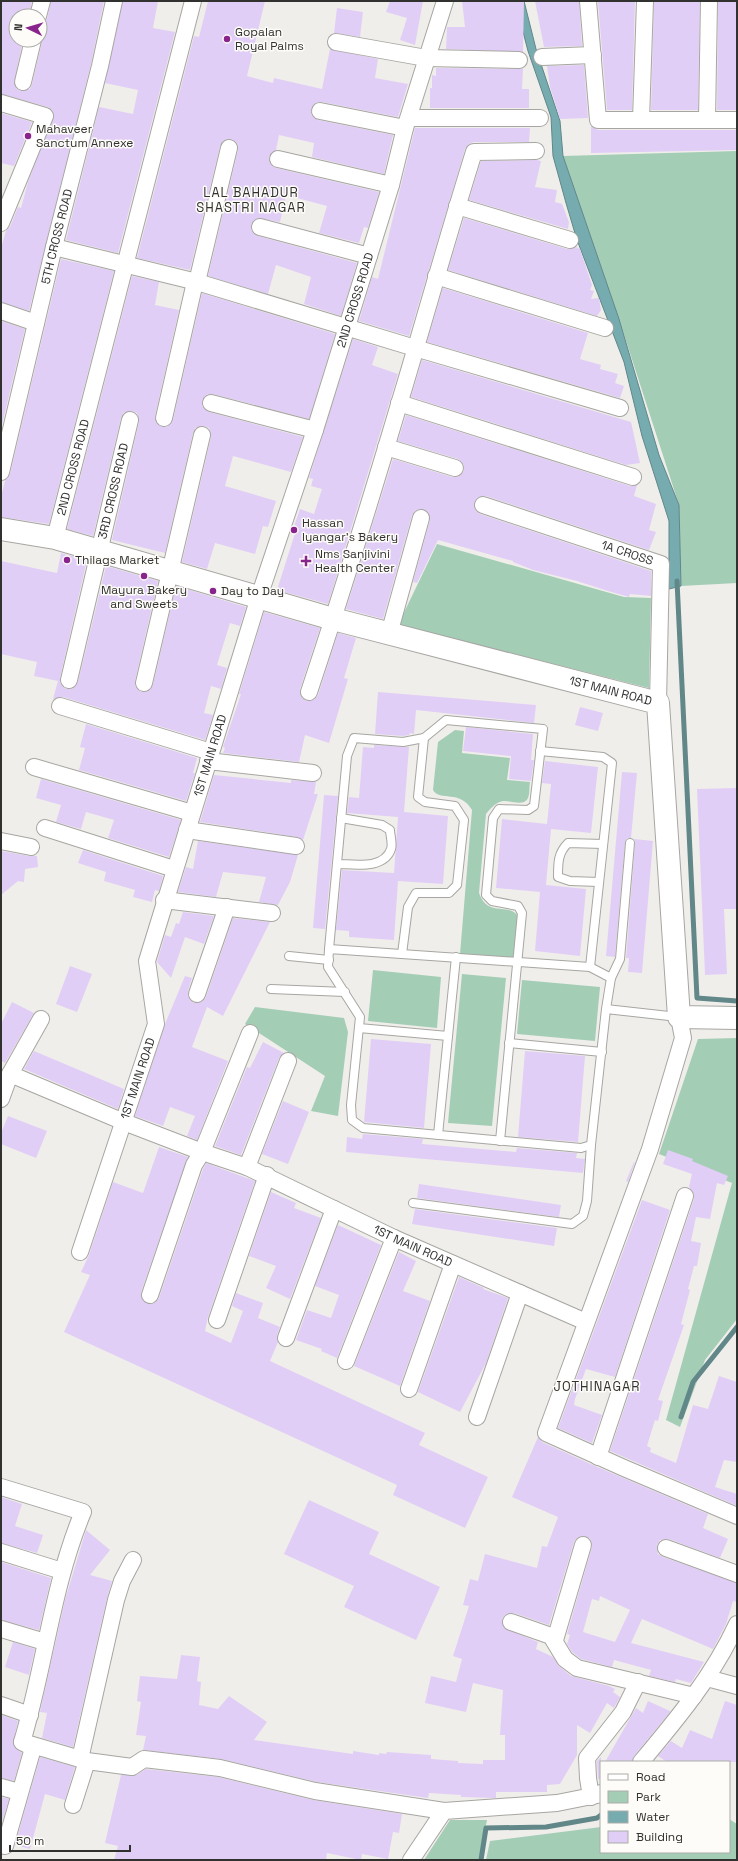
<svg xmlns="http://www.w3.org/2000/svg" width="738" height="1861" font-family="'Space Grotesk',sans-serif">
  <style>
    .green { fill: #a4cdb6 }
    .water { fill: #76acb0; stroke: #618789 }
    .lines { fill: none; stroke-linecap: round; stroke-linejoin: round }
    .stream { stroke: #618789; stroke-width: 5 }
    .building { fill: #e1cef6; fill-rule: evenodd }
    .lane-casing { stroke: #a7a6a2; stroke-width: 10 }
    .street-casing { stroke: #a7a6a2; stroke-width: 18 }
    .secondary-casing { stroke: #a7a6a2; stroke-width: 24 }
    .lane { stroke: #fff; stroke-width: 8 }
    .street { stroke: #fff; stroke-width: 16 }
    .secondary { stroke: #fff; stroke-width: 22 }
    .poi-dot { fill: #88248c; stroke: #fdfcf8; stroke-width: 1.5 }
    .labels { text-anchor: middle; stroke-width: 3; stroke-linejoin: round; paint-order: stroke }
    .poi-label { font-size: 12px; fill: #31312f; stroke: #fdfcf8; text-anchor: start }
    .street-label { font-size: 12px; fill: #31312f; stroke: #fdfcf8 }
    .neighbourhood-label { font-size: 13px; letter-spacing: 1px; fill: #31312f; stroke: #fdfcf8 }
  </style>
  <rect width="100%" height="100%" fill="#f0eeea"/>
  <g class="green">
    <path d="M737,151v432l-56,3 -2,-81 -60,-186 -56,-163z"/>
    <path d="M437,544l187,53 27,1 -2,90 -251,-63z"/>
    <path d="M455,730l9,1 -2,22 48,5 -3,22 23,2c-1,5 0,12 -2,16 -4,9 -18,2 -25,3 -7,1 -13,8 -17,13l-7,79c9,25 29,9 39,23l-4,42 -54,-4 12,-144c-12,-21 -32,-8 -39,-20l5,-48z"/>
    <path d="M373,970l68,7 -4,51 -69,-7z"/>
    <path d="M462,974l44,4 -14,148 -44,-3z"/>
    <path d="M522,980l78,7 -5,54 -78,-7z"/>
    <path d="M255,1007l89,11 4,14 -10,84 -27,-5 14,-35 -80,-52z"/>
    <path d="M737,1038v281l-32,41 -25,67 -14,-7 66,-237 -73,-29 39,-115z"/>
    <path d="M729,1819l8,5v36h-251l4,-19 111,-14v25h128z"/>
    <path d="M450,1820h37l-8,40h-55z"/>
  </g>
  <path class="water" d="M515,1h9l12,48 24,72 3,35 56,163 40,136 20,50 2,81 -12,3v-68l-27,-85 -18,-74 -47,-122 -11,-37 -13,-47 -2,-39 -23,-66z"/>
  <g class="lines">
    <g class="stream">
      <path d="M677,581l20,417 40,3"/>
      <path d="M681,1417l12,-35 44,-55"/>
      <path d="M481,1860l5,-32 60,-1 51,-9 4,-3"/>
    </g>
  </g>
  <g class="building">
    <path d="M1,1h31l-3,15h-13v24h7l-9,44 3,5 4,2 9,-2 2,-5 10,-42 -2,-17 7,-6 4,-18h53l-13,63 -62,247 -28,-9v-54l5,-17 4,-4 8,-20 3,1 7,-26 26,-67 -2,-5 -4,-3 -47,-13z"/>
    <path d="M123,1h35l-5,27 22,4 -57,221 -52,-13 33,-133 34,7 5,-24 -33,-7z"/>
    <path d="M208,1h57l-18,75 26,7 1,-5 48,11 8,-40 48,10 -3,19 33,6 -10,33 -76,-15h-5l-6,7v5l7,6 75,15 -9,39 -72,-17 2,-14 -35,-8 -3,15 -7,6v6l7,6 103,24 -11,36 -4,-1 -5,16 -40,-10 8,-27 -41,-11 -6,27 -22,-4 -7,6v6l7,6 99,27 -16,53 -37,-12 7,-27 -35,-12 -8,29 -60,-18 30,-126v-5l-6,-6h-6l-6,7 -30,124 -53,-12 57,-222 5,1z"/>
    <path d="M390,1h33l-8,44 -15,-5 7,-22 -21,-6z"/>
    <path d="M462,1h62l-1,51 -77,-3 1,-22h18z"/>
    <path d="M535,1h44l3,45 -38,1z"/>
    <path d="M610,1h25l-3,109h-25l-9,-108z"/>
    <path d="M654,1h46l-2,109h-47z"/>
    <path d="M718,1h19v109h-20z"/>
    <path d="M337,8l26,4 -3,25 -26,-4z"/>
    <path d="M584,65l4,53 -28,1 -10,-32 -3,-21z"/>
    <path d="M436,68l87,1 -1,20h7v19h-99v-20h2v-13l4,1z"/>
    <path d="M1,113l31,9 -18,44 -13,-3z"/>
    <path d="M591,126l7,4h139v20l-146,3z"/>
    <path d="M415,128h115l-1,14h-55l-5,2 -4,5 -56,187 -50,-15 13,-44 6,2z"/>
    <path d="M537,160l4,1 -6,26 22,3 -2,12 7,2 7,18 -1,7 -99,-29 12,-39z"/>
    <path d="M464,218l103,31 9,-2 4,2 12,36 -2,5 4,1 -3,8 8,-1 2,12 -4,6 -149,-46z"/>
    <path d="M61,259l53,12 -65,253 -48,-7v-20l4,-16 5,-7z"/>
    <path d="M132,276l27,6 -4,23 24,5 -24,106v5l7,6h5l6,-7 29,-127 133,41 -26,85 -96,-25h-5l-6,6v6l7,6 94,25 -12,35 -58,-16 -8,30 51,15 -8,26 -5,-1 -8,28 -40,-11 -8,26 -25,-7 29,-125 -2,-9 -5,-2 -9,2 -2,5 -28,120 -53,-13 27,-118 -2,-9 -5,-2 -9,2 -2,5 -28,118 -26,-7z"/>
    <path d="M443,288l145,45 -8,26 21,6 -1,4 18,5 -3,9 9,3 -4,12 -193,-56z"/>
    <path d="M1,321l24,8 -24,100z"/>
    <path d="M353,339l25,8 -6,18 26,9 -70,230 -51,-14 20,-63 -3,-1 6,-17 14,5 8,-25 -11,-3 2,-7 -4,-1z"/>
    <path d="M422,360l209,62 9,41 -14,2 -215,-68z"/>
    <path d="M406,415l224,71 7,-1 -3,11 22,8 -7,26 7,2 -7,18 -163,-54 -9,2 -3,9 2,4 4,3 171,57v25l-21,-2 -1,3 -21,-6 -31,-10 -44,-11 -20,-8v-1l-75,-21 -21,43 -4,-1 17,-62 -3,-9 -8,-2 -4,2 -3,4 -29,104 -37,-10 47,-150 59,18h6l6,-6v-6l-6,-6 -60,-18z"/>
    <path d="M61,553l26,7 -27,118v5l6,6h6l6,-7 28,-116 52,15 -23,100v5l6,6h6l6,-7 23,-99 70,21 -6,19 -10,-3 -13,42 10,3 -6,21 -10,-3 -7,27 9,2 -8,25 -142,-43 -10,2 5,-18 -24,-5 3,-14 -36,-8v-93l56,12z"/>
    <path d="M264,612l56,16 -20,61 2,9 4,3 9,-2 3,-4 20,-62 18,5 -12,40 4,1 -19,64 -24,-8 -6,27 -76,-9 2,-5 -2,-1 18,-53h-2z"/>
    <path d="M378,692l158,13 -2,18 -118,-13 -2,24 -4,-1 -1,2 -6,1 -28,-2z"/>
    <path d="M580,707l23,6 -5,18 -23,-6z"/>
    <path d="M86,724l111,34 -4,15h2l-9,28 -107,-31 6,-22 -5,-1z"/>
    <path d="M466,727l67,7 -2,26h3l-3,21 -22,-2 2,-23 -48,-5z"/>
    <path d="M374,745l35,2 -5,65 44,4 -5,68 -45,-3 -4,59 -45,-3v-6l-13,-1 6,-60 52,3 4,-56 -51,-4 2,-16 10,1 4,-51 11,1z"/>
    <path d="M545,761l53,6 -7,66 -40,-4 -5,56 40,4 -6,67 -45,-5 5,-59 -44,-4 6,-69 45,5 4,-40 -9,-1z"/>
    <path d="M622,772l15,1 -6,65h-4l-2,5 -10,114 -9,-1z"/>
    <path d="M214,775l77,8v-3l25,2 -2,12h4l-15,46 -6,-3 -97,-15z"/>
    <path d="M41,779l140,41 -12,37 -61,-19 6,-18 -28,-8 -5,17 -25,-7 5,-17 -25,-7z"/>
    <path d="M737,788v121h-13l3,65 -22,1 -8,-186z"/>
    <path d="M324,795l14,1 -13,133 -12,-1z"/>
    <path d="M634,839l19,2 -11,132 -14,-1 1,-14h-3l9,-115z"/>
    <path d="M198,841l100,14 -8,27 -12,23 -19,-3 7,-25 -43,-5 -7,25 -38,-5 8,-25 7,2z"/>
    <path d="M83,850l80,26 -4,15 -4,-1 -3,12 -19,-5 2,-7 -31,-9 2,-9 -28,-9z"/>
    <path d="M1,851l28,5h8l1,11 -13,2 -1,13 -6,-1 -17,14z"/>
    <path d="M183,912l31,4 -10,28 -19,-7 -14,41 -14,-16 8,-27 6,2 5,-14 3,1z"/>
    <path d="M233,918l37,4 -47,94 -16,-9 -15,40 36,14 -31,79 -10,-4 8,-20 -25,-9 -7,19 -28,-10 30,-92 20,-48 7,2 -4,13 2,9 4,3 9,-2 3,-4z"/>
    <path d="M70,966l22,8 -15,38 -21,-8z"/>
    <path d="M12,1002l22,11 -29,50 -4,-2v-37z"/>
    <path d="M371,1039l60,5 -7,84 -60,-6z"/>
    <path d="M263,1042l21,11 -5,5 -38,97 -26,-9 32,-79 3,1z"/>
    <path d="M34,1051l90,38 -6,20 -94,-40z"/>
    <path d="M525,1051l60,5 -7,86 -60,-5z"/>
    <path d="M283,1101l26,11 -21,52 -26,-10z"/>
    <path d="M8,1116l39,15 -11,27 -35,-14v-11z"/>
    <path d="M363,1134l60,5 -1,5 94,8 1,-4 60,5 -1,5 9,1 -2,14 -237,-21 1,-15 15,2z"/>
    <path d="M159,1147l29,10 -47,135 2,9 8,3 5,-2 3,-4 44,-129 3,-6 49,18 -47,136 -3,14 26,12 12,-32 -11,-5 4,-13 27,10 -5,15 22,9 -3,8 1,7 -8,19 155,72 -6,12 69,32 -23,51 -72,-33 4,-10 -333,-153 26,-57 -9,-3 8,-17 24,-73 30,11z"/>
    <path d="M668,1150l25,9 -1,2 36,15 -4,9 -7,-2 -7,36 -14,-2 -5,24 10,2 -4,23h-3l-6,23 2,1 -9,34 3,1 -26,75 5,1 -5,20 -3,-1 -8,26 4,2 -1,4 26,11 17,-58 15,4 11,-33 18,6v80l-13,-2 -9,27 22,7v12l-127,-55 84,-252v-5l-5,-7 3,-13 -29,-10z"/>
    <path d="M634,1162h1l-7,20 -2,-1z"/>
    <path d="M419,1184l142,21 -2,12 -142,-19z"/>
    <path d="M271,1192l25,11 -2,5 27,10 -31,81 -24,-11 10,-22 -27,-10z"/>
    <path d="M642,1200l28,10 -55,167 -29,-8 -11,30 -1,6 28,10 -10,28 -34,-15z"/>
    <path d="M415,1209l142,19 -3,18 -142,-22z"/>
    <path d="M338,1225l43,20 -44,113 -16,-7 1,-2 -26,-9 11,-30 24,8 8,-23 -24,-9z"/>
    <path d="M399,1252l17,9 -13,30 27,10 -30,85 -46,-20z"/>
    <path d="M459,1277l25,11 -1,1 25,9 -22,65 -26,49 -42,-20z"/>
    <path d="M538,1437l4,5 53,24 113,48 -5,14 25,11 -8,19 -51,-19 -9,1 -3,5 1,9 5,3 74,26v19l-4,-1 -7,23 -13,25 -71,-30 -11,24 73,19 -13,21 -15,-4 -1,3 -26,-6 2,-6 -37,-10 -2,7 -31,-8 -9,-7 -5,-8 3,-9 -3,-1 25,-87 -2,-9 -9,-2 -4,2 -3,4 -25,83 -35,-12 -9,2 -3,4 2,9 34,14 -2,7 17,8 6,9 12,10 38,10 6,3 -2,3 7,5 -6,11 -7,-5 -17,30 -13,-8v30l-17,29 -13,1v7h-51v6h-1l-34,-1v-2l-32,-2 -1,5 -111,-16 -96,-23 -78,-9 3,-14 -10,-1 5,-33 -4,-1 3,-25 37,3 4,-24 19,2 -3,24 4,1 -2,23 19,4 11,-13 38,26 -13,18 99,14v-3l26,4v-2l7,1 1,-2 44,3v4l27,2v2l25,1v-4h22v-25h-5l3,-45 -30,-7 -7,29 -41,-9 6,-27 25,6 6,-23 -9,-3 16,-50 -6,-1 7,-26 8,2 7,-27 52,14 5,-22 5,1 11,-30 -46,-20zM600,1596l30,14 -15,32 -32,-10 9,-33 7,2z"/>
    <path d="M1,1497l21,7 -7,22 28,9 -6,18 -36,-10z"/>
    <path d="M309,1500l70,32 -10,22 71,33 -24,53 -72,-33 10,-21 -70,-32z"/>
    <path d="M86,1530l24,20 -20,25 22,6 -5,17 -34,149 -31,-9 5,-25 -7,-1 25,-112z"/>
    <path d="M1,1562l50,16 -12,52 -38,-10z"/>
    <path d="M13,1642l22,7 -6,26 -24,-8z"/>
    <path d="M648,1701l22,10v1l-36,44 -2,6h-27l31,-54 7,5z"/>
    <path d="M725,1701l12,4v57h-70l-9,-6 13,-15 11,7 8,-18 22,9z"/>
    <path d="M1,1715l17,6 -5,22 2,5 7,5 -8,28 -13,-3z"/>
    <path d="M40,1757l35,10 -10,33 -20,-6 -15,55 -15,-4z"/>
    <path d="M601,1757v22h-3l-1,-18z"/>
    <path d="M146,1769l72,8 95,23 89,14 -3,19 -6,-1 -5,27 -26,-5 -1,6 -34,-7 -1,7h-212l4,-14 -13,-3 16,-68h16z"/>
    <path d="M1,1797l8,2 -8,26z"/>
  </g>
  <g class="lines">
    <defs>
      <g id="lane">
        <path d="M540,751l63,6 9,6 -22,204"/>
        <path d="M337,864c17,0 47,6 54,-15 2,-5 -1,-14 -1,-19l-8,-5 -41,-7"/>
        <path d="M599,882l-29,-1 -12,-4c0,-15 0,-24 10,-34l35,1"/>
        <path d="M329,949l18,-193 7,-18 49,4 21,-4 22,-18 97,9 -9,77 -6,4 -29,-1 -6,9 -7,77 6,6 26,5 4,7 -22,228"/>
        <path d="M402,954l6,-47 8,-14h33l8,-8 7,-65 -9,-14 -30,-4 -7,-5 6,-59"/>
        <path d="M289,956l40,4"/>
        <path d="M611,978l9,-19 10,-116"/>
        <path d="M271,989l74,3"/>
        <path d="M606,1009l-15,136 -10,3 -218,-20 -11,-8 -1,-15 9,-88 -32,-50 1,-18 261,18 21,11 -5,31 72,8"/>
        <path d="M359,1028l89,8"/>
        <path d="M509,1043l93,9"/>
        <path d="M438,1135l18,-178"/>
        <path d="M413,1203l159,21 11,-8 4,-15 4,-56"/>
      </g>
      <g id="street">
        <path d="M588,1l10,119h139"/>
        <path d="M38,16l4,-15"/>
        <path d="M336,42l90,16 93,2"/>
        <path d="M542,57l51,-2"/>
        <path d="M23,82l10,-42"/>
        <path d="M1,103l44,13 -44,107"/>
        <path d="M320,111l85,17"/>
        <path d="M409,118h131"/>
        <path d="M641,120l4,-119"/>
        <path d="M707,120l2,-119"/>
        <path d="M278,159l113,26"/>
        <path d="M457,206l113,34"/>
        <path d="M260,227l109,29"/>
        <path d="M54,247l143,35 218,66 205,60"/>
        <path d="M436,276l169,52"/>
        <path d="M197,282l32,-134"/>
        <path d="M1,311l35,12"/>
        <path d="M211,403l104,27"/>
        <path d="M399,403l234,74"/>
        <path d="M164,418l31,-136"/>
        <path d="M386,447l69,21"/>
        <path id="s1" d="M1,472l53,-225 46,-181 14,-65"/>
        <path id="s2" d="M483,505l178,59 -3,139"/>
        <path id="s3" d="M55,538l138,-537"/>
        <path d="M389,634l32,-116"/>
        <path id="s4" d="M69,680l61,-260"/>
        <path d="M144,683l58,-248"/>
        <path d="M309,692c32,-96 62,-193 91,-291 25,-83 48,-166 74,-249l62,-1"/>
        <path d="M60,706l151,46"/>
        <path d="M208,761l105,12"/>
        <path d="M34,767l158,46"/>
        <path d="M45,828l129,41"/>
        <path d="M187,830l109,16"/>
        <path d="M1,841l30,6"/>
        <path d="M164,900l108,13"/>
        <path d="M197,994l30,-87"/>
        <path d="M679,1017l4,21 -33,111 -104,284 78,35 113,48"/>
        <path d="M10,1074l31,-55"/>
        <path id="s5" d="M1,1099l9,-25 114,48 78,30 45,15 147,71 192,84"/>
        <path d="M247,1167l41,-106"/>
        <path id="s6" d="M80,1252l76,-228 -9,-63 112,-364 56,-167 76,-245 14,-57 40,-127"/>
        <path d="M150,1295l44,-130 8,-13 48,-119"/>
        <path d="M217,1320l50,-145"/>
        <path d="M286,1338l48,-129"/>
        <path d="M346,1361l48,-123"/>
        <path d="M409,1389l44,-125"/>
        <path d="M477,1417l43,-124"/>
        <path d="M598,1457l87,-261"/>
        <path d="M1,1487l82,25c-31,74 -38,154 -61,230"/>
        <path d="M666,1548l71,26"/>
        <path d="M1,1552l61,19"/>
        <path d="M511,1622l40,14 14,23 12,9 117,28"/>
        <path d="M1,1629l44,13"/>
        <path d="M555,1640l28,-95"/>
        <path d="M707,1678l30,8"/>
        <path d="M1,1705l29,10"/>
        <path d="M80,1759l36,-159 6,-19 11,-21"/>
        <path d="M641,1762c36,-43 72,-86 96,-138"/>
        <path d="M1,1787l18,5"/>
        <path d="M591,1797l-3,-19 -1,-20 36,-46 15,-30"/>
        <path d="M73,1805l14,-44"/>
        <path d="M5,1846l28,-98 -11,-6 65,19 45,6 12,-8 76,9 95,23 129,20"/>
        <path d="M411,1860l33,-49 113,-8 40,-8 4,-2"/>
      </g>
      <g id="secondary">
        <path id="s7" d="M1,529l54,9 278,81 325,84 21,314 58,1"/>
      </g>
    </defs>
    <use href="#lane" class="lane-casing"/>
    <use href="#street" class="street-casing"/>
    <use href="#secondary" class="secondary-casing"/>
    <use href="#lane" class="lane"/>
    <use href="#street" class="street"/>
    <use href="#secondary" class="secondary"/>
  </g>
  <g class="poi-dot">
    <circle cx="227" cy="39" r="4"/>
    <circle cx="28" cy="136" r="4"/>
    <circle cx="294" cy="530" r="4"/>
    <circle cx="67" cy="560" r="4"/>
    <path d="M304 555h4v4h4v4h-4v4h-4v-4h-4v-4h4z"/>
    <circle cx="144" cy="576" r="4"/>
    <circle cx="213" cy="591" r="4"/>
  </g>
  <g class="labels">
    <g class="poi-label">
      <text x="235" y="36">Gopalan<tspan x="235" dy="14">Royal Palms</tspan></text>
      <text x="36" y="133">Mahaveer<tspan x="36" dy="14">Sanctum Annexe</tspan></text>
      <text x="302" y="527">Hassan<tspan x="302" dy="14">Iyangar's Bakery</tspan></text>
      <text x="315" y="558">Nms Sanjivini<tspan x="315" dy="14">Health Center</tspan></text>
      <text x="75" y="564">Thilags Market</text>
      <text x="144" y="594" text-anchor="middle">Mayura Bakery<tspan x="144" dy="14">and Sweets</tspan></text>
      <text x="221" y="595">Day to Day</text>
    </g>
    <g class="street-label">
      <text dy="4" stroke="none"><textPath href="#s1" startOffset="242">5TH CROSS ROAD</textPath></text>
      <text dy="4" stroke="none"><textPath href="#s6" startOffset="997">2ND CROSS ROAD</textPath></text>
      <text dy="4" stroke="none"><textPath href="#s3" startOffset="73">2ND CROSS ROAD</textPath></text>
      <text dy="4" stroke="none"><textPath href="#s4" startOffset="194">3RD CROSS ROAD</textPath></text>
      <text dy="4" stroke="none"><textPath href="#s2" startOffset="152">1A CROSS</textPath></text>
      <text dy="4" stroke="none"><textPath href="#s7" startOffset="631">1ST MAIN ROAD</textPath></text>
      <text dy="4" stroke="none"><textPath href="#s6" startOffset="519">1ST MAIN ROAD</textPath></text>
      <text dy="4" stroke="none"><textPath href="#s6" startOffset="183">1ST MAIN ROAD</textPath></text>
      <text dy="4" stroke="none"><textPath href="#s5" startOffset="465">1ST MAIN ROAD</textPath></text>
    </g>
    <g class="neighbourhood-label">
      <text x="251" y="197">LAL BAHADUR<tspan x="251" dy="15">SHASTRI NAGAR</tspan></text>
      <text x="597" y="1391">JOTHINAGAR</text>
    </g>
  </g>
  <rect width="738" height="1861" fill="none" stroke="#31312f" stroke-width="4"/>
  <rect x="600" y="1761" width="130" height="92" fill="#fdfcf8" stroke="#ababa8"/>
  <rect x="608" y="1774" width="20" height="6" fill="#ffffff" stroke="#ababa8"/>
  <text x="636" y="1781" font-size="12" fill="#31312f">Road</text>
  <rect x="608" y="1791" width="20" height="12" fill="#a4cdb6" stroke="#ababa8"/>
  <text x="636" y="1801" font-size="12" fill="#31312f">Park</text>
  <rect x="608" y="1811" width="20" height="12" fill="#76acb0" stroke="#ababa8"/>
  <text x="636" y="1821" font-size="12" fill="#31312f">Water</text>
  <rect x="608" y="1831" width="20" height="12" fill="#e1cef6" stroke="#ababa8"/>
  <text x="636" y="1841" font-size="12" fill="#31312f">Building</text>
  <g transform="translate(28 28) rotate(275)"><circle r="19" fill="#fdfcf8" stroke="#ababa8"/>
  <path d="M0-3L7 15L0 10L-7 15Z" fill="#88248c"/>
  <text y="-6" font-size="11" font-weight="bold" text-anchor="middle" fill="#31312f">N</text>
  </g>
  <path d="M10 1845v6h120v-6" fill="none" stroke="#31312f" stroke-width="2"/>
  <text x="16" y="1845" font-size="12" fill="#31312f" stroke="#fdfcf8" stroke-width="3" paint-order="stroke">50 m</text>
</svg>
